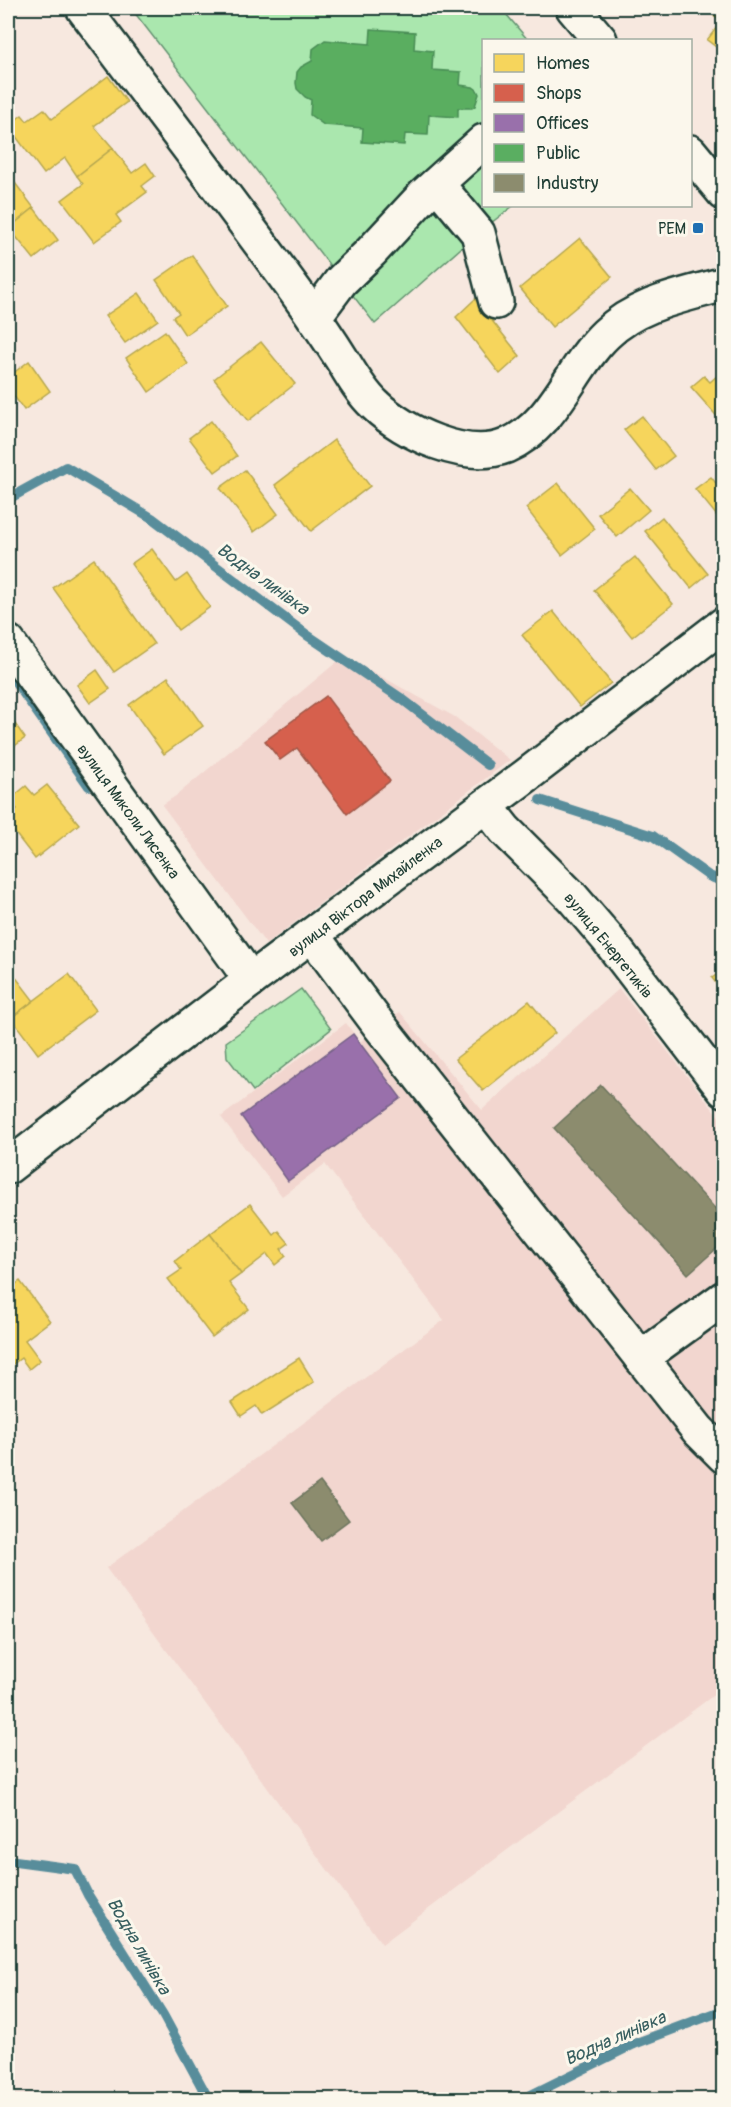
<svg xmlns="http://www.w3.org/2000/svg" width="731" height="2107" font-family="Pangolin,sans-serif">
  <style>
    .built { fill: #f2d6cf }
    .green { fill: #aae7ae; stroke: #649271; stroke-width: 1.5 }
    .homes { fill: #f6d55c; stroke: #b6a750; stroke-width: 1.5 }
    .shops { fill: #d6604d; stroke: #9f5646; stroke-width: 1.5 }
    .offices { fill: #9970ab; stroke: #746187; stroke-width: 1.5 }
    .public { fill: #5aae61; stroke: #488c54; stroke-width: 1.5 }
    .industry { fill: #8c8c6e; stroke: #6b745d; stroke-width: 1.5 }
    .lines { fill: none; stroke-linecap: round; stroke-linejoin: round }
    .stream { stroke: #598d9b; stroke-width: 10 }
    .minor-casing { stroke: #1f3d34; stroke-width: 38 }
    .minor { stroke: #fbf7ec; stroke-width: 33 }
    .poi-dot { fill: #1f6fb2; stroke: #fbf7ec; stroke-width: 2 }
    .labels { text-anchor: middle; stroke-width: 6; stroke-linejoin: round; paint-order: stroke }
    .poi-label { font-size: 16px; fill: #1f3d34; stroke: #fbf7ec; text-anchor: end }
    .street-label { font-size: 16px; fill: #1f3d34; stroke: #fbf7ec }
    .water-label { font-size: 18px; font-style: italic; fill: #375e5f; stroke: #fbf7ec }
  </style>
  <rect width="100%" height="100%" fill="#f7e8df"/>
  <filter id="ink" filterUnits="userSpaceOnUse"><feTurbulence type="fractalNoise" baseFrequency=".0167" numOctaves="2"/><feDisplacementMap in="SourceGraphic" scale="12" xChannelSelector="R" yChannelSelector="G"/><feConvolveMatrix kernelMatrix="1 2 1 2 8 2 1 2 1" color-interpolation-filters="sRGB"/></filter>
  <g filter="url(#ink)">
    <g class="built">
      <path d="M344,656l111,61 55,43 -244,184 -104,-139 15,-10z"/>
      <path d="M619,989l104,133v566l-341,256 -276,-376 338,-248 -119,-156 -43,32 -61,-79 125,-94 14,19 19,-17 21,-13 82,98z"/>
    </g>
    <g class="green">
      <path d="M131,8h370l27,32h-44v166h29l-35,27 -103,91z"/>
      <path d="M301,989l30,40 -78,62 -26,-34 -1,-15z"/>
    </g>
    <g class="homes">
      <path d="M717,8h7v45l-17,-13 14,-18 -9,-8z"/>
      <path d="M108,76l19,26 -33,24 19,22 -36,28 -12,-18 -21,16 -36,-48 14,-11 5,6 17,-12 8,10z"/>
      <path d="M8,103l7,10 -7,5z"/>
      <path d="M113,148l19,25 14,-10 9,13 -13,10 5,6 -31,23 5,7 -27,20 -32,-42 21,-16 -6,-8z"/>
      <path d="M9,175l25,33 -25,20 -1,-2z"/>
      <path d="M34,208l24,32 -24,19 -25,-31z"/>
      <path d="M580,238l32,39 -60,50 -32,-39z"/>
      <path d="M192,255l35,51 -42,29 -12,-18 6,-4 -23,-33z"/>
      <path d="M139,293l19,27 -33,23 -20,-27z"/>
      <path d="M475,299l45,57 -20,18 -44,-57z"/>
      <path d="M165,331l23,33 -39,28 -23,-34z"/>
      <path d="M261,342l34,42 -47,37 -34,-42z"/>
      <path d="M29,361l21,30 -26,19 -16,-22v-11z"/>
      <path d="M724,370v51l-2,1 -31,-35 13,-11 6,6z"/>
      <path d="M642,416l32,40 -18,14 -32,-40z"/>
      <path d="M211,421l26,35 -22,16 -26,-34z"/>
      <path d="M334,440l36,46 -59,45 -36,-46z"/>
      <path d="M245,470l33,44 -24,18 -34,-44z"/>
      <path d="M711,477l13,16v28l-2,1 -27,-33z"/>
      <path d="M558,483l37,46 -33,26 -36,-47z"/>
      <path d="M630,488l19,22 -32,27 -19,-23z"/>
      <path d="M662,517l46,57 -17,14 -46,-57z"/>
      <path d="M152,549l24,33 11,-8 23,33 -32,23 -47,-66z"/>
      <path d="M635,557l38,47 -41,33 -38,-47z"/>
      <path d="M94,559l60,85 -40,28 -61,-84z"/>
      <path d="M553,611l58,72 -31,24 -58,-72z"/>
      <path d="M97,670l13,19 -20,14 -13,-18z"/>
      <path d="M168,677l35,49 -39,28 -35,-49z"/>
      <path d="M8,714l17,24 -17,13z"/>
      <path d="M47,785l32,39 -44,35 -27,-35v-7l9,-8 -8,-9 17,-14 8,9z"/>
      <path d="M724,970v24l-12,-16z"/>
      <path d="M11,971l23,30 -23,17 -3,-4v-40z"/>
      <path d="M69,974l27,36 -58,44 -27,-36z"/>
      <path d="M529,1001l26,32 -72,58 -28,-32z"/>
      <path d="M250,1204l24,31 5,-4 10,12 -8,6 5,7 -11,9 -8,-11 -26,20 -31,-40z"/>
      <path d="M210,1234l31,40 -12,9 20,26 -37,28 -44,-58 13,-9 -6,-9z"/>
      <path d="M20,1281l30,40 -25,19 15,20 -11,9 -8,-11 -13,10v-78z"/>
      <path d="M299,1358l15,24 -52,33 -6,-9 -15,10 -9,-14z"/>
    </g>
    <path class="shops" d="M326,696l64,85 -43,33 -50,-66 -17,12 -15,-19z"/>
    <path class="offices" d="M353,1034l48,64 -113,83 -47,-65z"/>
    <path class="public" d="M371,29l44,3 -1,17 19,2 -1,19 29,2 -1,13 13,2 4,3 2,4 -4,12 -3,2h-14v9l-29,-2 -1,20 -23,-1 -1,11 -42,-3 1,-14 -39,-3 -14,-10 1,-15 -6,-3 -8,-8 -1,-6 1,-11 4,-5 11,-6 1,-12 12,-9 45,4z"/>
    <g class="industry">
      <path d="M601,1085l123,133v24l-36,32 -134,-146z"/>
      <path d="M320,1482l29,38 -28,21 -29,-38z"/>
    </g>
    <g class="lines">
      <g class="stream">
        <path d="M8,499l58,-32 86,51 155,117 95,64 86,66"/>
        <path d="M8,671l81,115"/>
        <path d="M540,800l113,36 56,40 15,6"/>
        <path d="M8,1860l67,9 13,26 75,120 46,85"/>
        <path d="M521,2100l113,-56 90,-34"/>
      </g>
      <defs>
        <g id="minor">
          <path d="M83,8c71,94 143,188 213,284 16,22 32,45 47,69 9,15 19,32 32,44 29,28 91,57 131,41 49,-21 64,-78 100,-112 32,-31 77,-38 118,-50"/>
          <path d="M573,8l27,32"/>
          <path d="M690,152l34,41"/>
          <path d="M437,184l41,49 18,69"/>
          <path d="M314,317l27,-36 30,-29 53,-57 60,-54"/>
          <path d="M8,642l243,338"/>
          <path d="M486,806l19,24 67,67 35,41 117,152"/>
          <path d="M312,935l67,90 319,405 26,26"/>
          <path d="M8,1167l243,-187 276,-205 197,-151"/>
          <path d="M641,1358l83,-60"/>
        </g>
      </defs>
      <use href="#minor" class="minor-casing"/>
      <use href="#minor" class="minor"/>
    </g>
  </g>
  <rect class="poi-dot" x="692" y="222" width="12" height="12" rx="3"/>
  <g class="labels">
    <g class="poi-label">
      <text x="686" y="234">РЕМ</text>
    </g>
    <g class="street-label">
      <text transform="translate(129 811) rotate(54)" y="6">вулиця Миколи Лисенка</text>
      <text transform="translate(365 896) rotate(-37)" y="6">вулиця Віктора Михайленка</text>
      <text transform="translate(609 945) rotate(51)" y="6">вулиця Енергетиків</text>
    </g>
    <g class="water-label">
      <text transform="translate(263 579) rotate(36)" y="6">Водна линівка</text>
      <text transform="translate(139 1946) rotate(60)" y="6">Водна линівка</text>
      <text transform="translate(615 2038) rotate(-24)" y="6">Водна линівка</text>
    </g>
  </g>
  <rect width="731" height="2107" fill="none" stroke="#fbf7ec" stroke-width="30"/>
  <rect x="15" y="15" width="701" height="2077" fill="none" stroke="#1f3d34" stroke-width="2" filter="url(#ink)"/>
  <rect x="482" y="39" width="210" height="168" fill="#fbf7ec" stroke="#a3ada2" stroke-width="1.5"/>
  <rect x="494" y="54" width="30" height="18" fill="#f6d55c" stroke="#a3ada2" stroke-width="1.5"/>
  <text x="536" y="69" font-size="18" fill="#1f3d34">Homes</text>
  <rect x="494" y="84" width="30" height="18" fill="#d6604d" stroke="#a3ada2" stroke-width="1.5"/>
  <text x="536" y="99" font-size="18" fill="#1f3d34">Shops</text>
  <rect x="494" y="114" width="30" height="18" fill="#9970ab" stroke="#a3ada2" stroke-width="1.5"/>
  <text x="536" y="129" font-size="18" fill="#1f3d34">Offices</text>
  <rect x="494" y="144" width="30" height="18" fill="#5aae61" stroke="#a3ada2" stroke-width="1.5"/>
  <text x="536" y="159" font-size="18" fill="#1f3d34">Public</text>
  <rect x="494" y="174" width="30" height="18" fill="#8c8c6e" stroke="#a3ada2" stroke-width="1.5"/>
  <text x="536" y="189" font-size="18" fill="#1f3d34">Industry</text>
</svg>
